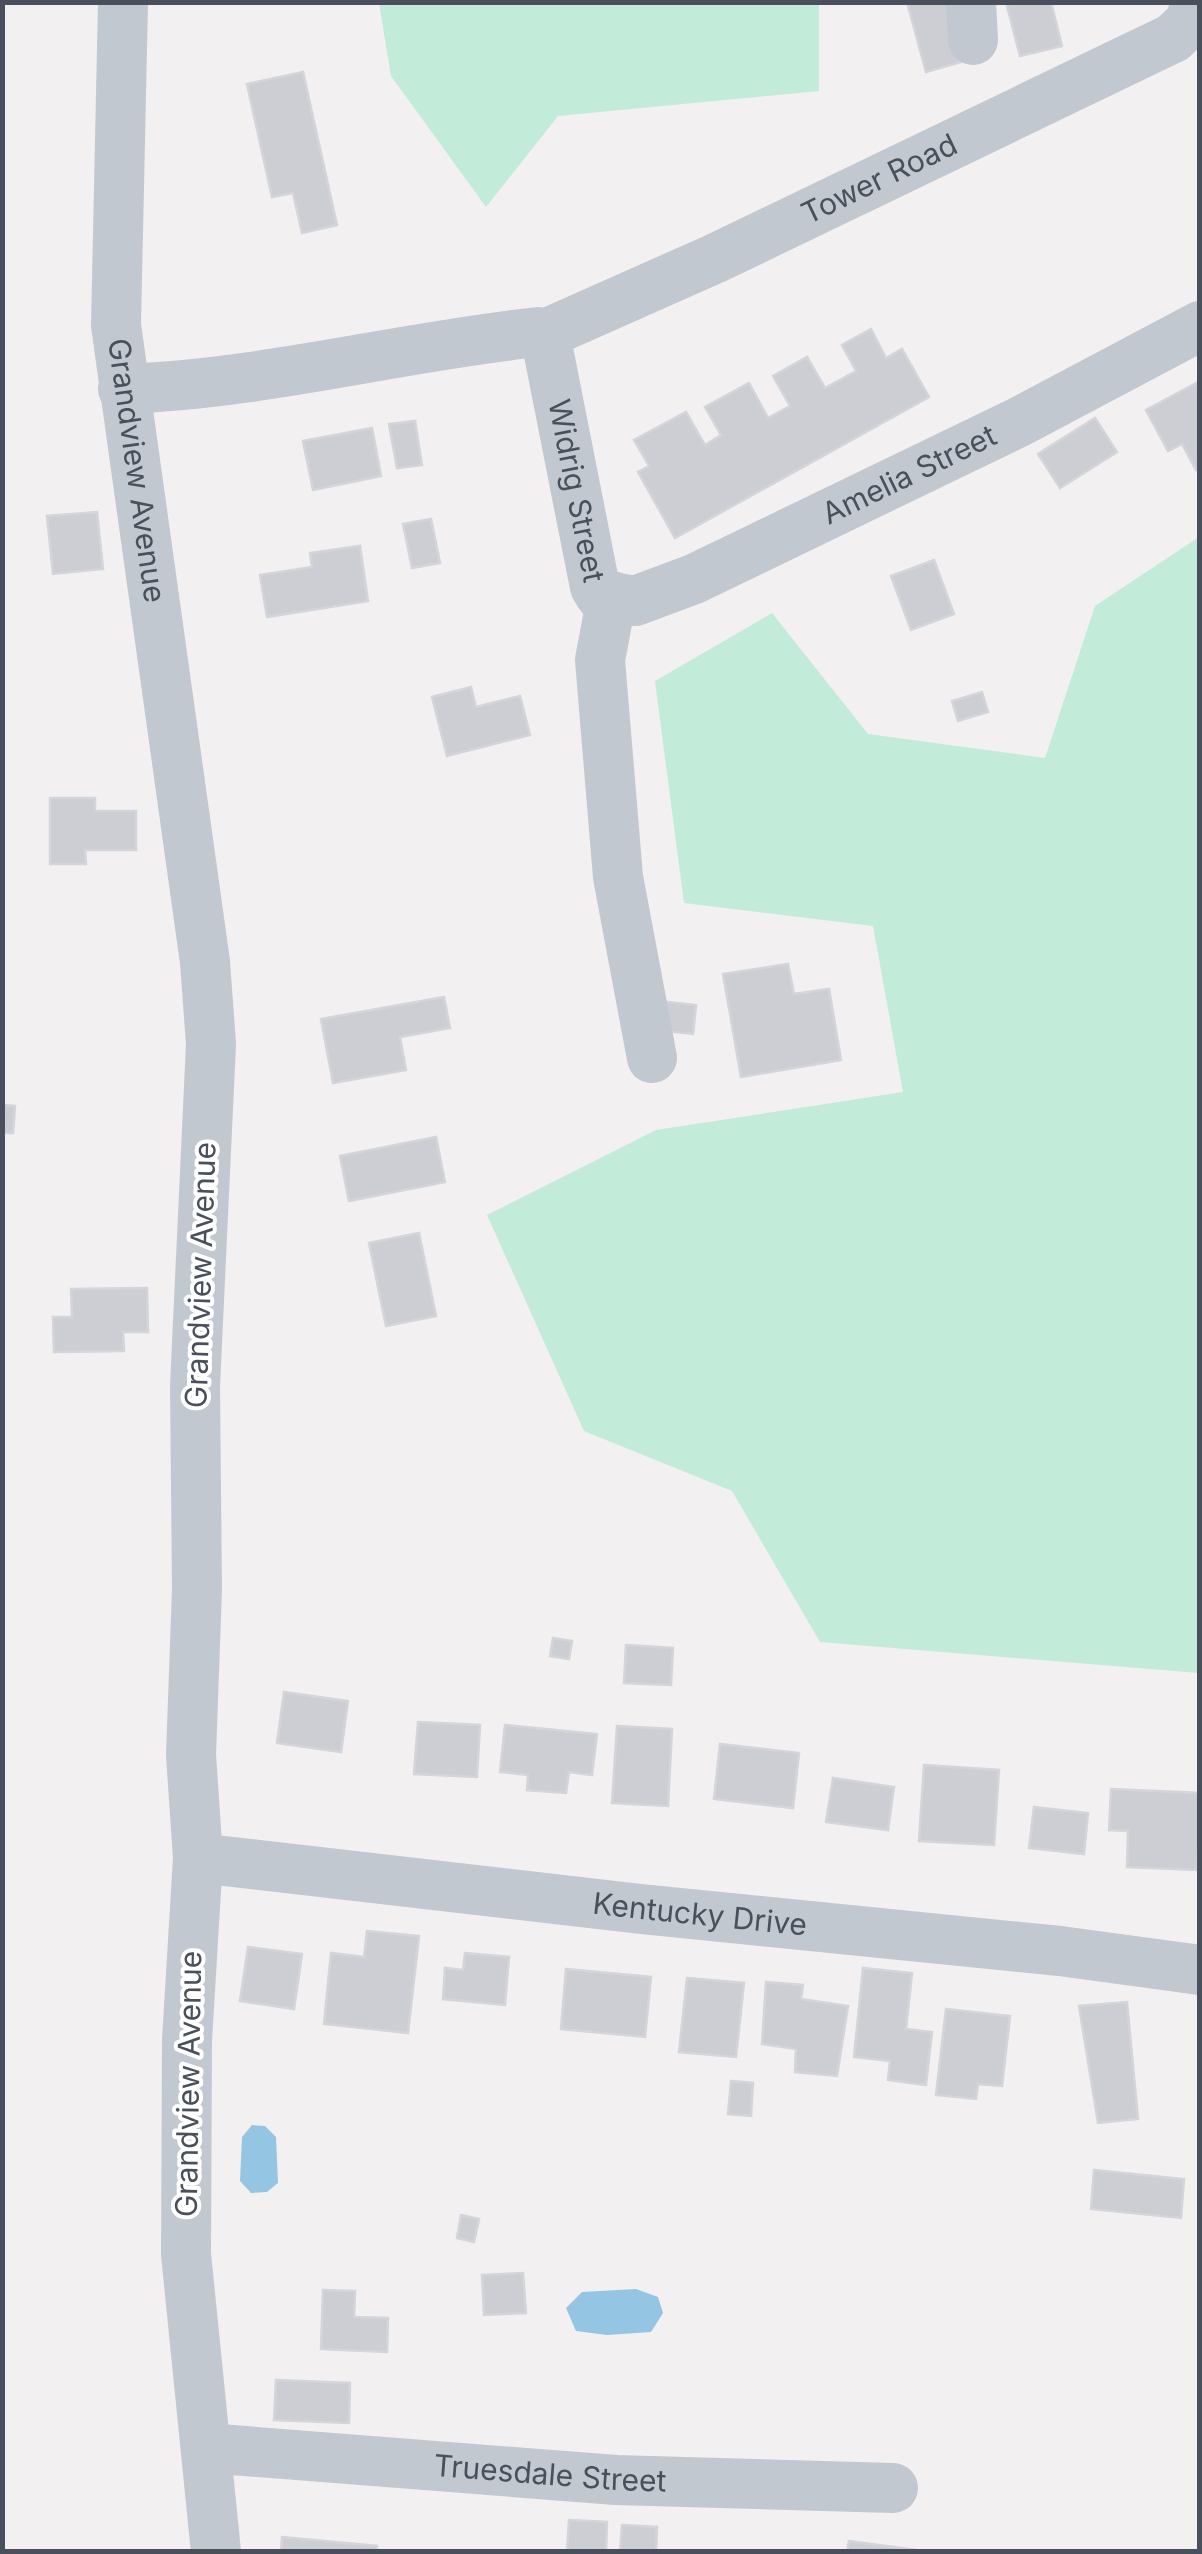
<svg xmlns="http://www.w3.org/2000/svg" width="1202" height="2554" font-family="Inter,sans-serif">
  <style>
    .green { fill: #c3ebd9 }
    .water { fill: #94c6e4 }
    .building { fill: #cdced4; stroke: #d4d5da; stroke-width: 2.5 }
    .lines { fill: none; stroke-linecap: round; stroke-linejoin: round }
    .minor { stroke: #c2c8d0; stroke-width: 50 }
    .labels { text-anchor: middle; stroke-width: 8; stroke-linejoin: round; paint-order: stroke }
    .street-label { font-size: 30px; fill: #49505b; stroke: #fff }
  </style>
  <rect width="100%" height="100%" fill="#f2f0f0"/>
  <g class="green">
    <path d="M379,3h440v88l-261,25 -72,91 -95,-131z"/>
    <path d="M1199,537v1136l-379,-31 -88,-151 -148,-60 -97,-216 169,-85 247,-38 -30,-166 -189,-23 -29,-222 117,-68 96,121 177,24 50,-152z"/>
  </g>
  <g class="water">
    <path d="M252,2125l13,1 11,11 2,46 -11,9 -16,1 -11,-12 2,-44z"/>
    <path d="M636,2289l22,8 5,16 -12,19 -44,3 -31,-4 -10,-23 16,-16z"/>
  </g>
  <g class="building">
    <path d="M907,2h42l16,59 -39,11z"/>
    <path d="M1006,2h45l11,44 -42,10z"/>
    <path d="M303,72l34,153 -35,8 -9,-40 -21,4 -25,-113z"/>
    <path d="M871,329l15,29 16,-9 27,48 -254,141 -37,-66 11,-6 -15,-26 52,-28 19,33 16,-10 -16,-28 44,-24 19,35 22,-12 -17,-30 34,-19 18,31 31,-17 -14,-26z"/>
    <path d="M1200,381v87l-4,2 -14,-26 -14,7 -22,-41z"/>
    <path d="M1095,418l22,34 -57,36 -22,-34z"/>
    <path d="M415,421l7,44 -25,3 -8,-44z"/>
    <path d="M372,428l9,48 -68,14 -10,-49z"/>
    <path d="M97,512l6,57 -50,5 -6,-58z"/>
    <path d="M431,519l9,44 -28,5 -9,-44z"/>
    <path d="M360,546l8,55 -101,16 -7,-42 52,-8 -2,-14z"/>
    <path d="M934,560l20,54 -43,16 -20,-54z"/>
    <path d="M471,687l5,20 44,-11 10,39 -83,21 -15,-59z"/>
    <path d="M982,692l6,20 -30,9 -6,-20z"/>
    <path d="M50,798h45v13h41v39h-51l1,14h-36z"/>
    <path d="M788,964l6,30 35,-5 12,71 -100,17 -18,-103z"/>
    <path d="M444,997l6,31 -50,9 6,33 -73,13 -12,-64z"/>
    <path d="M658,1001l38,4 -3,29 -38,-4z"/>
    <path d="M2,1105l13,1 -2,27h-11z"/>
    <path d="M436,1137l9,45 -96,19 -9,-45z"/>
    <path d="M419,1233l17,83 -50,10 -17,-83z"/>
    <path d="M147,1288l1,44h-25l1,19 -70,1 -1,-35h19l-1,-28z"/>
    <path d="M553,1638l19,3 -3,18 -19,-3z"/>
    <path d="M626,1645l47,3 -2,37 -47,-2z"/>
    <path d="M284,1692l64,9 -7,51 -64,-9z"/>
    <path d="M418,1722l62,3 -3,52 -63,-3z"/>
    <path d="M505,1725l92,9 -5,41 -23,-3 -3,21 -39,-3 1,-15 -28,-3z"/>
    <path d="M617,1726l55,3 -4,77 -56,-3z"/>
    <path d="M720,1744l79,9 -6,55 -79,-9z"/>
    <path d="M924,1765l75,5 -5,75 -75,-4z"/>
    <path d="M833,1778l61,9 -6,43 -62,-8z"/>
    <path d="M1111,1789l89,4 -3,77 -70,-3 1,-36 -19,-1z"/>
    <path d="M1034,1807l54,6 -4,41 -55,-6z"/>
    <path d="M367,1931l52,5 -11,97 -84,-9 7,-71 33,4z"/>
    <path d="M248,1947l54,7 -8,55 -54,-8z"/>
    <path d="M465,1953l44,4 -4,48 -62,-6 2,-31 18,2z"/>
    <path d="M863,1968l49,5 -6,56 26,3 -6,53 -38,-5 2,-19 -36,-4z"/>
    <path d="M566,1969l85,8 -6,60 -84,-8z"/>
    <path d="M687,1978l57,5 -8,74 -57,-5z"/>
    <path d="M766,1982l37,3 -2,14 47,7 -11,70 -42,-4 1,-23 -34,-5z"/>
    <path d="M1127,2002l11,117 -40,4 -19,-117z"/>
    <path d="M946,2009l64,7 -8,70 -24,-2 -2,15 -40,-4z"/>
    <path d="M731,2081l22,2 -2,33 -23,-2z"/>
    <path d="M1094,2170l90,9 -3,39 -90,-9z"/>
    <path d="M461,2215l18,4 -5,23 -17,-4z"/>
    <path d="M523,2273l3,40 -42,2 -2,-40z"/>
    <path d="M323,2290l32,1 -1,26 34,1 -1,34 -66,-3z"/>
    <path d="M276,2380l74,3 -1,40 -75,-3z"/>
    <path d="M569,2520l38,2 -1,30h-39z"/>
    <path d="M622,2525l35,2 -1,25h-36z"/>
    <path d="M282,2537l95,9v6h-96z"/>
    <path d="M849,2541l82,11h-84z"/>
  </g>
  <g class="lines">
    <g class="minor">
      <path id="s1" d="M123,2l-7,323 89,637 6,82 -16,342 2,203 -6,166 7,103 -11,182 -1,214 30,298"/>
      <path d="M971,2l2,38"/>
      <path id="s2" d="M545,334l50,253 5,8 35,6 59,-22 327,-158 179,-95"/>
      <path id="s3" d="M123,389c140,-5 276,-42 415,-57l7,2 169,-75 459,-221 17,-16 6,-20"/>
      <path d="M612,596l-12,64 18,217 34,181"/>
      <path id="s4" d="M198,1858l443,51 419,42 140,19"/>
      <path id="s5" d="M206,2448l410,32 277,8"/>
    </g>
  </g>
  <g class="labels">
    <g class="street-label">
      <text dy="10" stroke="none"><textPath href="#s3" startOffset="795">Tower Road</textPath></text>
      <text dy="10" stroke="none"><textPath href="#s1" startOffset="470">Grandview Avenue</textPath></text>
      <text dy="10" stroke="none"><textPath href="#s2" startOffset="605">Amelia Street</textPath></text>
      <text dy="10" stroke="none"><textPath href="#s2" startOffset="160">Widrig Street</textPath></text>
      <text transform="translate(201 1275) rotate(-88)" y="10">Grandview Avenue</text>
      <text dy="10" stroke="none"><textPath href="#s4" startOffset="505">Kentucky Drive</textPath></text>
      <text transform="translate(189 2084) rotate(-89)" y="10">Grandview Avenue</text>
      <text dy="10" stroke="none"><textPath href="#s5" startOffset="345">Truesdale Street</textPath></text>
    </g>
  </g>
  <rect width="1202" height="2554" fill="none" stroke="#49505b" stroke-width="10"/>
</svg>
